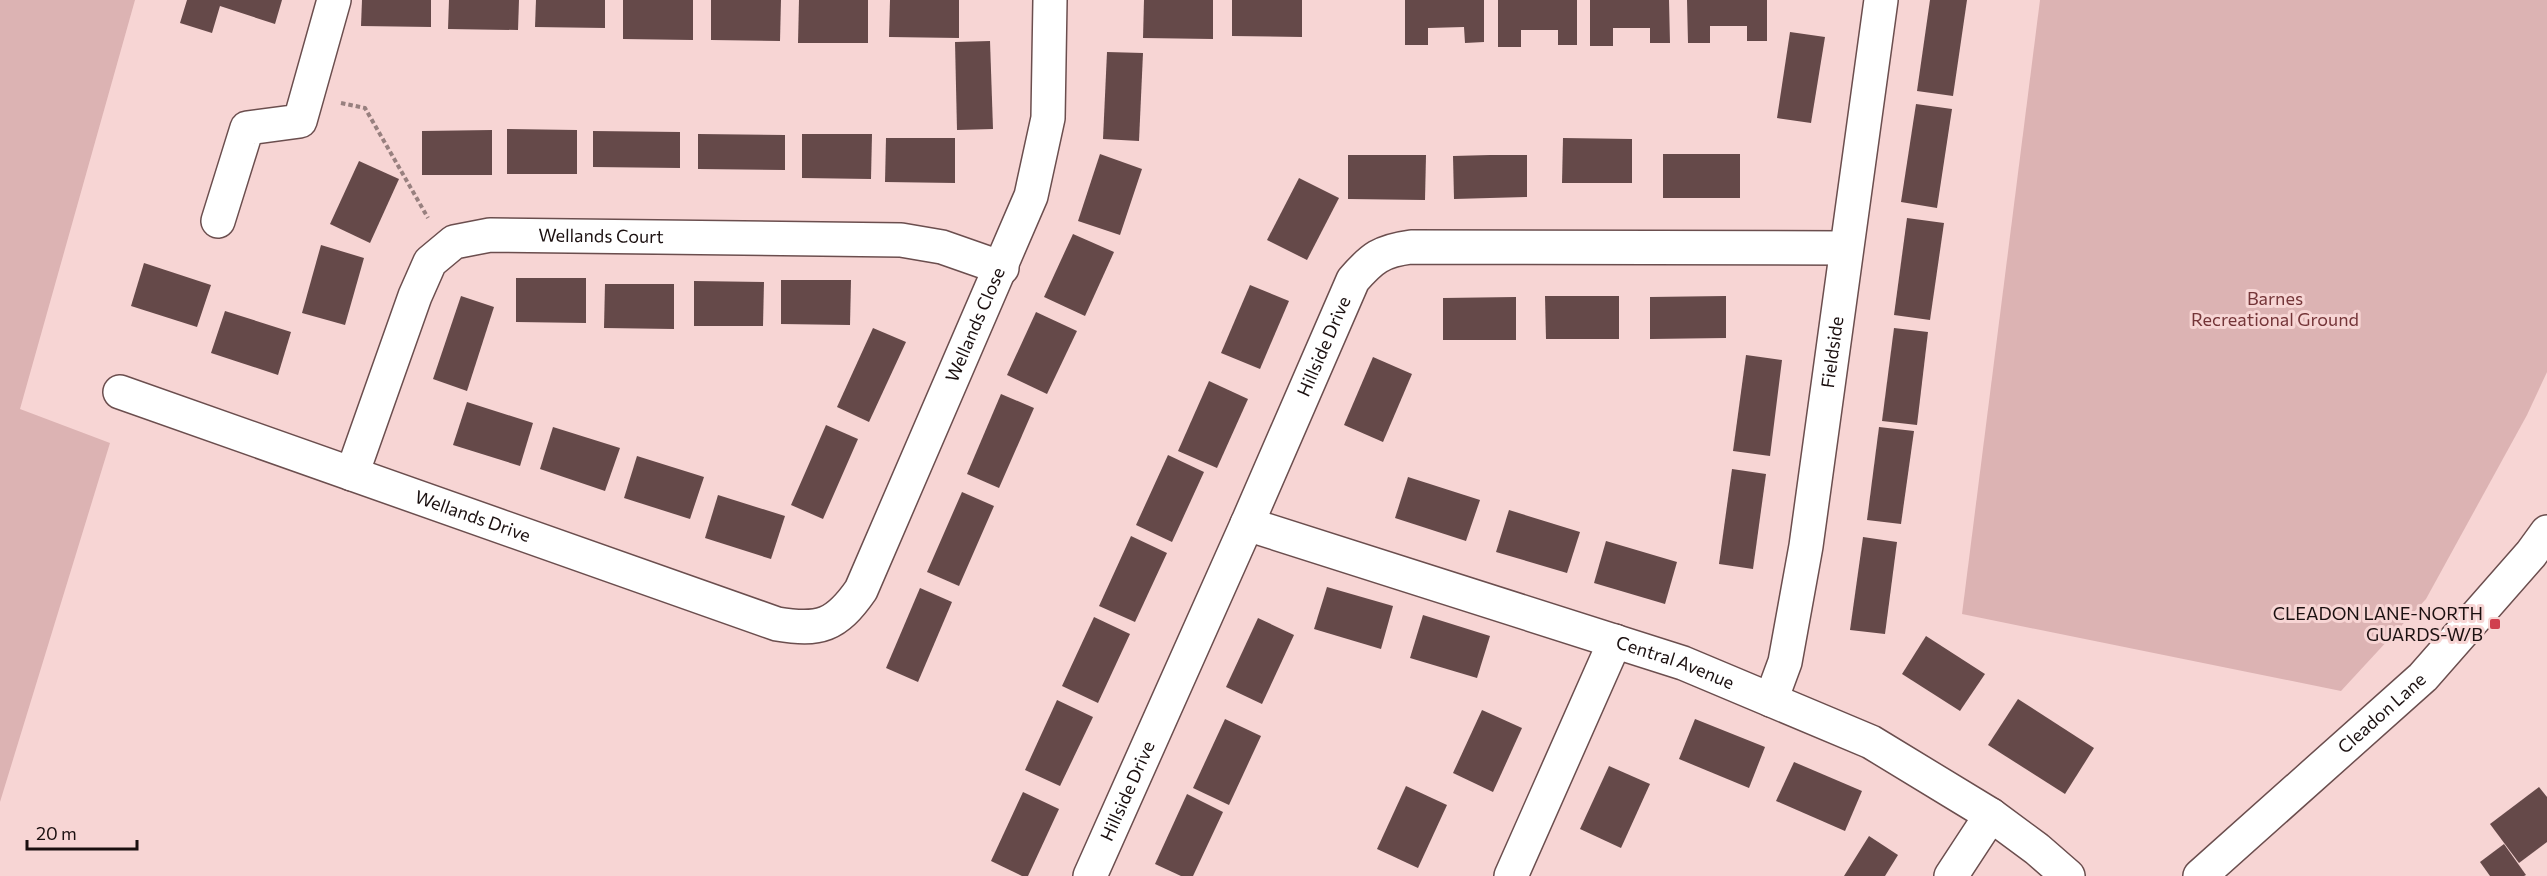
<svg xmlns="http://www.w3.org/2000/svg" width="2547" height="876" font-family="Commissioner,sans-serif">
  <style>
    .green { fill: #dcb3b3 }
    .building { fill: #654949 }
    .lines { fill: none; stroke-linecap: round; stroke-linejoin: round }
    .minor-casing { stroke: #6b4e4e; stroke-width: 36 }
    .path { stroke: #98807f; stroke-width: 4; stroke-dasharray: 4.5 3; stroke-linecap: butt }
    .minor { stroke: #fff; stroke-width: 33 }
    .poi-dot { fill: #d03f4e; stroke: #f7d5d4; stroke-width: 2 }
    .labels { text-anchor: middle; stroke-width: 6; stroke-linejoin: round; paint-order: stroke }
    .street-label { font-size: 18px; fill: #1b1010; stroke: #f7d5d4 }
    .park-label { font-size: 18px; fill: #743538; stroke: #f7d5d4 }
    .poi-label { font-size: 18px; fill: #1b1010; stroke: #f7d5d4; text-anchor: end }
  </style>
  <rect width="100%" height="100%" fill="#f7d5d4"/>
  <g class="green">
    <path d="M0,0h135l-115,409 90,34 -110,359z"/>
    <path d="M2040,0h507v372l-20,43 -101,184 -85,92 -379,-77z"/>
  </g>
  <g class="building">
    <path d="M187,0h95l-7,24 -55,-18 -8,27 -32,-10z"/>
    <path d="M362,0h69v27l-70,-1z"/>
    <path d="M449,0h70l-1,30 -70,-1z"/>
    <path d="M536,0h69v28l-70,-1z"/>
    <path d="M623,0h70v40l-70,-1z"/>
    <path d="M711,0h70l-1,41 -69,-1z"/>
    <path d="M799,0h69v43h-70z"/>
    <path d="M890,0h69v38l-70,-1z"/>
    <path d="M1144,0h69v39l-70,-1z"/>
    <path d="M1232,0h70v37l-70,-1z"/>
    <path d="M1405,0h79v42l-19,1 -1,-16 -36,1v17h-23z"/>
    <path d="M1498,0h79v45h-19v-15h-37v17h-23z"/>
    <path d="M1590,0h79l1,43h-20v-15h-37v18h-23z"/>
    <path d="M1687,0h80v41h-20v-15h-37v17h-22z"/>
    <path d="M1930,0h37l-14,96 -36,-5z"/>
    <path d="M1790,32l35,5 -14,86 -34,-5z"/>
    <path d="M990,41l3,88 -36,1 -2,-88z"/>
    <path d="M1107,52l36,1 -4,88 -36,-2z"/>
    <path d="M1916,104l36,5 -15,99 -36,-6z"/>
    <path d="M507,129l70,1v44h-70z"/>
    <path d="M492,130v45h-70v-44z"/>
    <path d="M593,131l87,1v36l-87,-1z"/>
    <path d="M698,134l87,1v35l-87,-1z"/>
    <path d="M802,134h70l-1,45 -69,-1z"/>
    <path d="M886,138h69v45l-70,-1z"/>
    <path d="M1563,138l69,1v44h-70z"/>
    <path d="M1100,154l42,15 -22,66 -42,-14z"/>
    <rect x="1663" y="154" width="77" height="44"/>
    <path d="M1348,155h78l-1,45 -77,-1z"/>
    <path d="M1490,155h37v42l-73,2 -1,-43z"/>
    <path d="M359,161l40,18 -29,64 -40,-19z"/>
    <path d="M1299,178l40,20 -32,62 -40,-20z"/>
    <path d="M1907,218l37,5 -14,97 -36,-5z"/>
    <path d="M1073,234l41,18 -29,64 -41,-19z"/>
    <path d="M321,245l43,13 -19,67 -43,-12z"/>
    <path d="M144,263l67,22 -14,42 -66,-21z"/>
    <path d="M516,278h70v45l-70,-1z"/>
    <path d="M781,280h70l-1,45 -69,-1z"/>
    <path d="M694,281l70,1 -1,44h-69z"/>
    <path d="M605,284h69v45l-70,-1z"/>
    <path d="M1250,285l39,16 -29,68 -39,-16z"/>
    <path d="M461,296l33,11 -27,84 -34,-12z"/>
    <path d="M1545,296h74v43h-73z"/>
    <path d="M1726,296v42l-76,1v-42z"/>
    <path d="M1516,297v43h-73v-42z"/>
    <path d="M225,311l66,21 -13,43 -67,-22z"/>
    <path d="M1036,312l41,19 -30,63 -40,-19z"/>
    <path d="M873,328l33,14 -37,80 -32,-15z"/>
    <path d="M1894,328l34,4 -11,93 -35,-4z"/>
    <path d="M1746,355l36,5 -12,96 -37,-5z"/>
    <path d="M1373,357l39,17 -29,68 -39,-17z"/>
    <path d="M1209,381l39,18 -31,69 -39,-17z"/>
    <path d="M1001,394l33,14 -35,80 -32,-14z"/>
    <path d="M467,402l66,21 -13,43 -67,-21z"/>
    <path d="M826,425l32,14 -35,80 -32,-14z"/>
    <path d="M553,427l67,21 -15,43 -65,-22z"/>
    <path d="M1879,427l35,4 -13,93 -34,-4z"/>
    <path d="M1168,455l36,17 -32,70 -36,-17z"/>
    <path d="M637,456l67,21 -14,42 -66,-21z"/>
    <path d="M1732,469l34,5 -13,95 -34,-5z"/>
    <path d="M1408,477l72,23 -14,41 -71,-23z"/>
    <path d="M962,492l32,14 -35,80 -32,-14z"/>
    <path d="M718,495l67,21 -14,43 -66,-21z"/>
    <path d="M1509,510l71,22 -13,41 -71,-21z"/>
    <path d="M1131,536l36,17 -32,69 -36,-16z"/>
    <path d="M1863,537l34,5 -12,92 -35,-4z"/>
    <path d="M1606,541l71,21 -12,42 -71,-21z"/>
    <path d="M1327,587l66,19 -12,43 -67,-20z"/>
    <path d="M920,588l32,14 -34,80 -32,-14z"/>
    <path d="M1423,615l67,21 -13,42 -67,-20z"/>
    <path d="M1094,617l36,17 -32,69 -36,-17z"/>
    <path d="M1258,618l36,17 -32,69 -36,-17z"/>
    <path d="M1926,636l59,38 -25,37 -58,-37z"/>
    <path d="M2018,699l76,49 -29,46 -77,-49z"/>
    <path d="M1057,700l36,17 -33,69 -35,-16z"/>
    <path d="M1482,710l40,18 -29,64 -40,-19z"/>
    <path d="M1225,719l36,17 -32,69 -36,-17z"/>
    <path d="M1695,719l70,28 -16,41 -70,-29z"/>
    <path d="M1794,762l68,29 -17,40 -69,-30z"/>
    <path d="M1609,766l41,18 -29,64 -41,-19z"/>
    <path d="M1406,786l41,19 -29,63 -41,-19z"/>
    <path d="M2539,787l8,10v45l-28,21 -29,-39z"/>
    <path d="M1023,792l36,17 -31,67h-6l-31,-15z"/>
    <path d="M1187,794l36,18 -30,64h-12l-26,-12z"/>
    <path d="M1869,836l29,19 -13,21h-41z"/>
    <path d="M2504,844l22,31 -2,1h-34l-10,-14z"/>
  </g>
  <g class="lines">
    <defs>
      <g id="minor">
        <path d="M218,221l29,-93 53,-7 34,-121"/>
        <path id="s1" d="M120,392l657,232c43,7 59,2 84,-34l170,-394 17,-78 2,-118"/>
        <path id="s2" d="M352,474l63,-178 15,-34 24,-20 36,-7 411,5 41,7 60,21"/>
        <path id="s3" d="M1247,524l436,139 188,79 120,73 46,34 31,27"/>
        <path id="s4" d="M1771,700l14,-38 21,-116 75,-546"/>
        <path id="s5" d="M1090,876l157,-352 106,-244c19,-22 28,-29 58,-33l435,1"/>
        <path d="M1511,876l104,-235"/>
        <path d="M1951,876l40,-61"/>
        <path id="s6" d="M2200,876l223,-199 108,-123 16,-22"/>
      </g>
    </defs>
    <use href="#minor" class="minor-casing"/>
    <path class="path" d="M341,103l24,5 63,110"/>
    <use href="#minor" class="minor"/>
  </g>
  <rect class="poi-dot" x="2489" y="618" width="12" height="12" rx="3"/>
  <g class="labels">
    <g class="street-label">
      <text dy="6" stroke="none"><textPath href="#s2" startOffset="405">Wellands Court</textPath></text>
      <text dy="6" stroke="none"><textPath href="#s1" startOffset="1084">Wellands Close</textPath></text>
      <text dy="6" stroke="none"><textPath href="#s5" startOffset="579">Hillside Drive</textPath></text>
      <text dy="6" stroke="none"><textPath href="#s4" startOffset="354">Fieldside</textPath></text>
      <text dy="6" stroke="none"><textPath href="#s1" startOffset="374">Wellands Drive</textPath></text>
      <text dy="6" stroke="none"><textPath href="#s3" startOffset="450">Central Avenue</textPath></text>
      <text dy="6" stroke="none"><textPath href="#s6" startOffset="244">Cleadon Lane</textPath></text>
      <text dy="6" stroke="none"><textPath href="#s5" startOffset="93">Hillside Drive</textPath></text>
    </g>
    <g class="park-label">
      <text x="2275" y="305">Barnes<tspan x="2275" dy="21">Recreational Ground</tspan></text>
    </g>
    <g class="poi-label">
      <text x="2483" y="620">CLEADON LANE-NORTH<tspan x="2483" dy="21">GUARDS-W/B</tspan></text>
    </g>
  </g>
  <path d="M27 840v9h110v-9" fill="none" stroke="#1b1010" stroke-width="3"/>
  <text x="36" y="840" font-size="18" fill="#1b1010" stroke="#f7d5d4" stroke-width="4.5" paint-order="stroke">20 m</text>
</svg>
